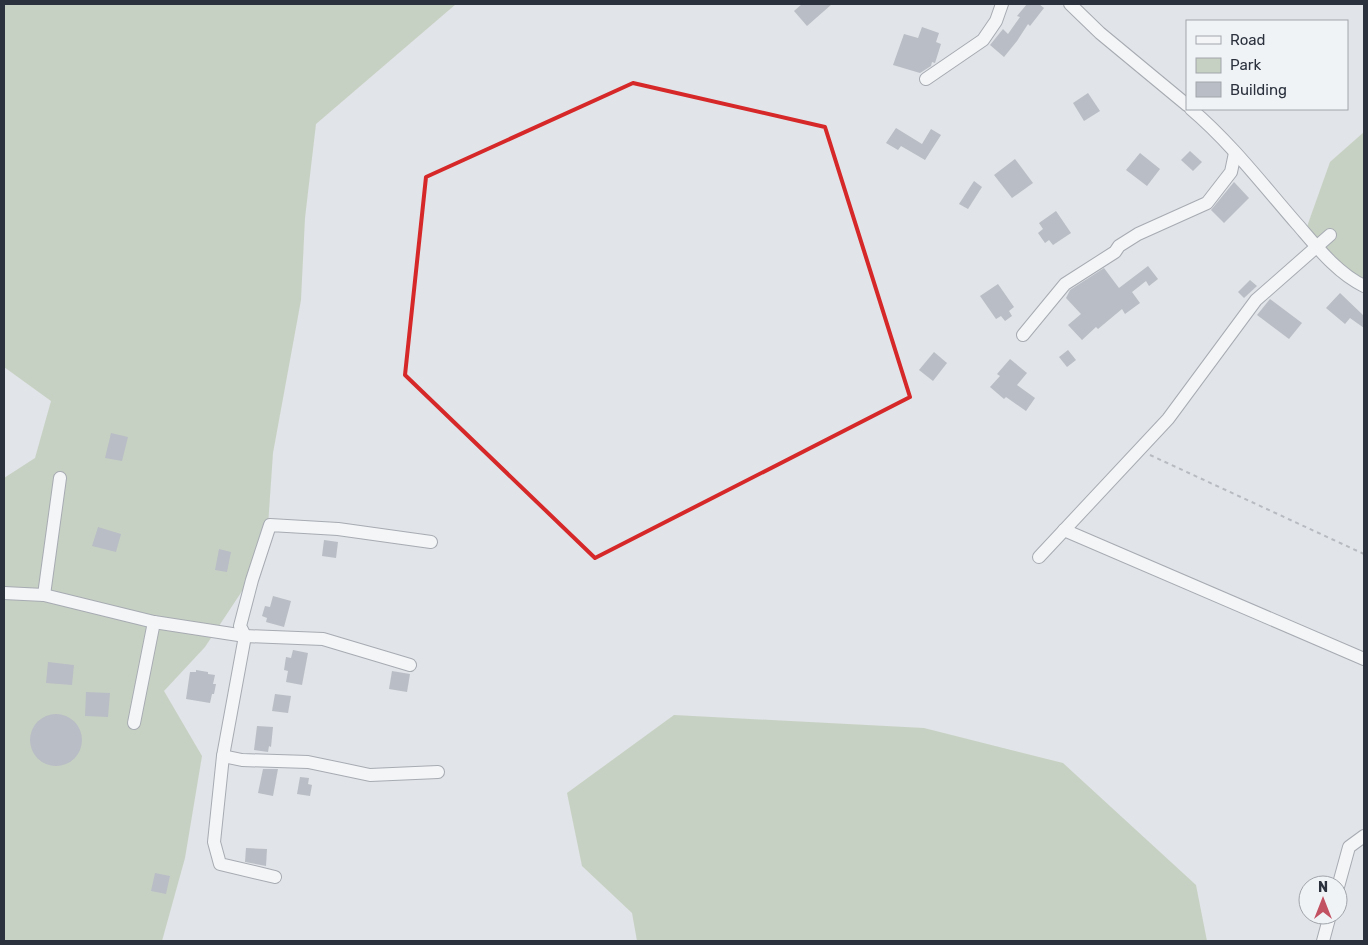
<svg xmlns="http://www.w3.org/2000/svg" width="1368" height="945" font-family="Rubik,sans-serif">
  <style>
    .green { fill: #c7d1c3 }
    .building { fill: #b9bdc5 }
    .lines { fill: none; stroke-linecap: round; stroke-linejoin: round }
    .minor-casing { stroke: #a7abb2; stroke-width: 14 }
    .path { stroke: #b7bac0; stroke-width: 2; stroke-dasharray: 4 4; stroke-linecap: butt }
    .minor { stroke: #f3f5f7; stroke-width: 12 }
    .marked { fill: none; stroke: #d62828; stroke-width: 4; stroke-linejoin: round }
  </style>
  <rect width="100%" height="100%" fill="#e1e4e8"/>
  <g class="green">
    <path d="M4,4h452l-140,120 -11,94 -4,82 -28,153 -7,102 -61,92 -41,44 38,65 -17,102 -23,83h-158v-463l31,-20 16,-57 -47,-34z"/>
    <path d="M1364,132v156l-60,-53 26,-73z"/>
    <path d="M674,715l250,13 139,35 133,122 11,56h-570l-5,-28 -50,-47 -15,-73z"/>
  </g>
  <g class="building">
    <path d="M802,4h30l-25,22 -13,-15z"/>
    <path d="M1027,4h12l5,4 -14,18 -2,-2 -11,17 -13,16 -14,-12 13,-16 5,5 12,-17 -3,-1z"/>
    <path d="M922,27l17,6 -3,9 5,2 -6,19 -3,-1 -1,4 -11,7 -27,-8 11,-31 14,4z"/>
    <path d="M1088,93l12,18 -16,10 -11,-18z"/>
    <path d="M896,128l26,16 9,-15 10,6 -16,25 -24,-14 -3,4 -12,-7z"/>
    <path d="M1190,151l12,11 -9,9 -12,-11z"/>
    <path d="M1140,153l20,16 -13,17 -21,-16z"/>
    <path d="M1015,159l18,24 -21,15 -18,-23z"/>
    <path d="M974,181l8,6 -14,22 -9,-5z"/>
    <path d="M1234,182l15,16 -25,25 -13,-13z"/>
    <path d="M1056,211l15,22 -18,12 -4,-5 -4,3 -7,-10 5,-4 -4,-6z"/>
    <path d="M1148,266l10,13 -9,7 -3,-5 -14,11 8,11 -15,11 -3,-5 -24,20 -2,-2 -14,13 -14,-15 13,-11 -15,-16 4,-8 34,-22 15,20z"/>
    <path d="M1250,280l7,6 -13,12 -6,-6z"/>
    <path d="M998,284l16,23 -5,4 3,5 -7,5 -4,-5 -5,3 -16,-23z"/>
    <path d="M1340,293l24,23v12l-14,-10 -5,6 -19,-16z"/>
    <path d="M1270,299l32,24 -13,16 -32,-24z"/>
    <path d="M1068,350l8,10 -9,7 -8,-10z"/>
    <path d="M934,352l13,11 -14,18 -14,-11z"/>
    <path d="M1010,359l17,14 -10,12 18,13 -9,13 -20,-14 -2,2 -14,-12 10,-11 -3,-2z"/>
    <path d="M111,433l17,4 -6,24 -17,-3z"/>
    <path d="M98,527l23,7 -5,18 -24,-6z"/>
    <path d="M324,540l14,2 -2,16 -14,-2z"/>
    <path d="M219,549l12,3 -4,20 -12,-2z"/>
    <path d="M273,596l18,5 -7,26 -18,-5 1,-4 -5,-2 3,-10 5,1z"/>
    <path d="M293,650l15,3 -6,32 -16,-3 2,-11 -4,-1 2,-13 5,1z"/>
    <path d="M48,662l26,3 -2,20 -26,-2z"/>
    <path d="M196,670l12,2v2l7,1 -2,9h3l-2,10h-2l-2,9 -24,-4 4,-27h6z"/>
    <path d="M392,671l18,3 -3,18 -18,-3z"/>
    <path d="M86,692l24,1 -2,24 -23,-1z"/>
    <path d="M275,694l16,2 -3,17 -16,-2z"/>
    <circle cx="56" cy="740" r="26"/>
    <path d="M257,726l16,1 -2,20 -2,-1 -1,6 -14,-2z"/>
    <path d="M263,769h15l-5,27 -15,-3z"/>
    <path d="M300,777l9,1 -1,6 4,1 -2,11 -13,-2z"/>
    <path d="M246,848l21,1 -1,17 -21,-4z"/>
    <path d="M155,873l15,3 -4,18 -15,-3z"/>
  </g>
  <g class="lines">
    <defs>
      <g id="minor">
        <path d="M1070,4l30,29 87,72"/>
        <path d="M926,79l57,-39 13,-19 6,-17"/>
        <path d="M1191,109c40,34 72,76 106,115 20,23 40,49 67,62"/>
        <path d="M1023,335l42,-51 50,-32 4,-6 19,-12 69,-31 24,-31 4,-19"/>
        <path d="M1064,530l300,129"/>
        <path d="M431,542l-93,-13 -68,-4 -18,55 -12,46 5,10 -22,120 19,4 66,2 62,13 68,-3"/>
        <path d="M1039,557l129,-138 88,-119 74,-65"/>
        <path d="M4,593l40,2 110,27 91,14 78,3 87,26"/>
        <path d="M44,595l16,-117"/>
        <path d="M134,723l20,-101"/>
        <path d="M223,756l-9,86 6,22 55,13"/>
        <path d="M1338,887l11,-40 15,-11"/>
        <path d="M1323,941l7,-26"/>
      </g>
    </defs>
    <use href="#minor" class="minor-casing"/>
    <path class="path" d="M1150,455l214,99"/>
    <use href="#minor" class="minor"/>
  </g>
  <path class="marked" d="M633,83l192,44 85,270 -315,161 -190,-183 21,-198z"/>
  <rect width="1368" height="945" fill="none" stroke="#2b323e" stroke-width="10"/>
  <rect x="1186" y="20" width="162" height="90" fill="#f0f3f6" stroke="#a1a6ac"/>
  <rect x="1196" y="36" width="25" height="8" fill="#f3f5f7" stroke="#a1a6ac"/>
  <text x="1230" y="45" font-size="15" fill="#2b323e">Road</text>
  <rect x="1196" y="58" width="25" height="15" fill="#c7d1c3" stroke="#a1a6ac"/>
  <text x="1230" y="70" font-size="15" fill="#2b323e">Park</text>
  <rect x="1196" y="82" width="25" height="15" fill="#b9bdc5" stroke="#a1a6ac"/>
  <text x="1230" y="95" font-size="15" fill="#2b323e">Building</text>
  <g transform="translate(1323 900)"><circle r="24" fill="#f0f3f6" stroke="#a1a6ac"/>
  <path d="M0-4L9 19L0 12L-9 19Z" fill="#c25162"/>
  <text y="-8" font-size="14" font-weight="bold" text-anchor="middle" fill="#2b323e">N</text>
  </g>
</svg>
